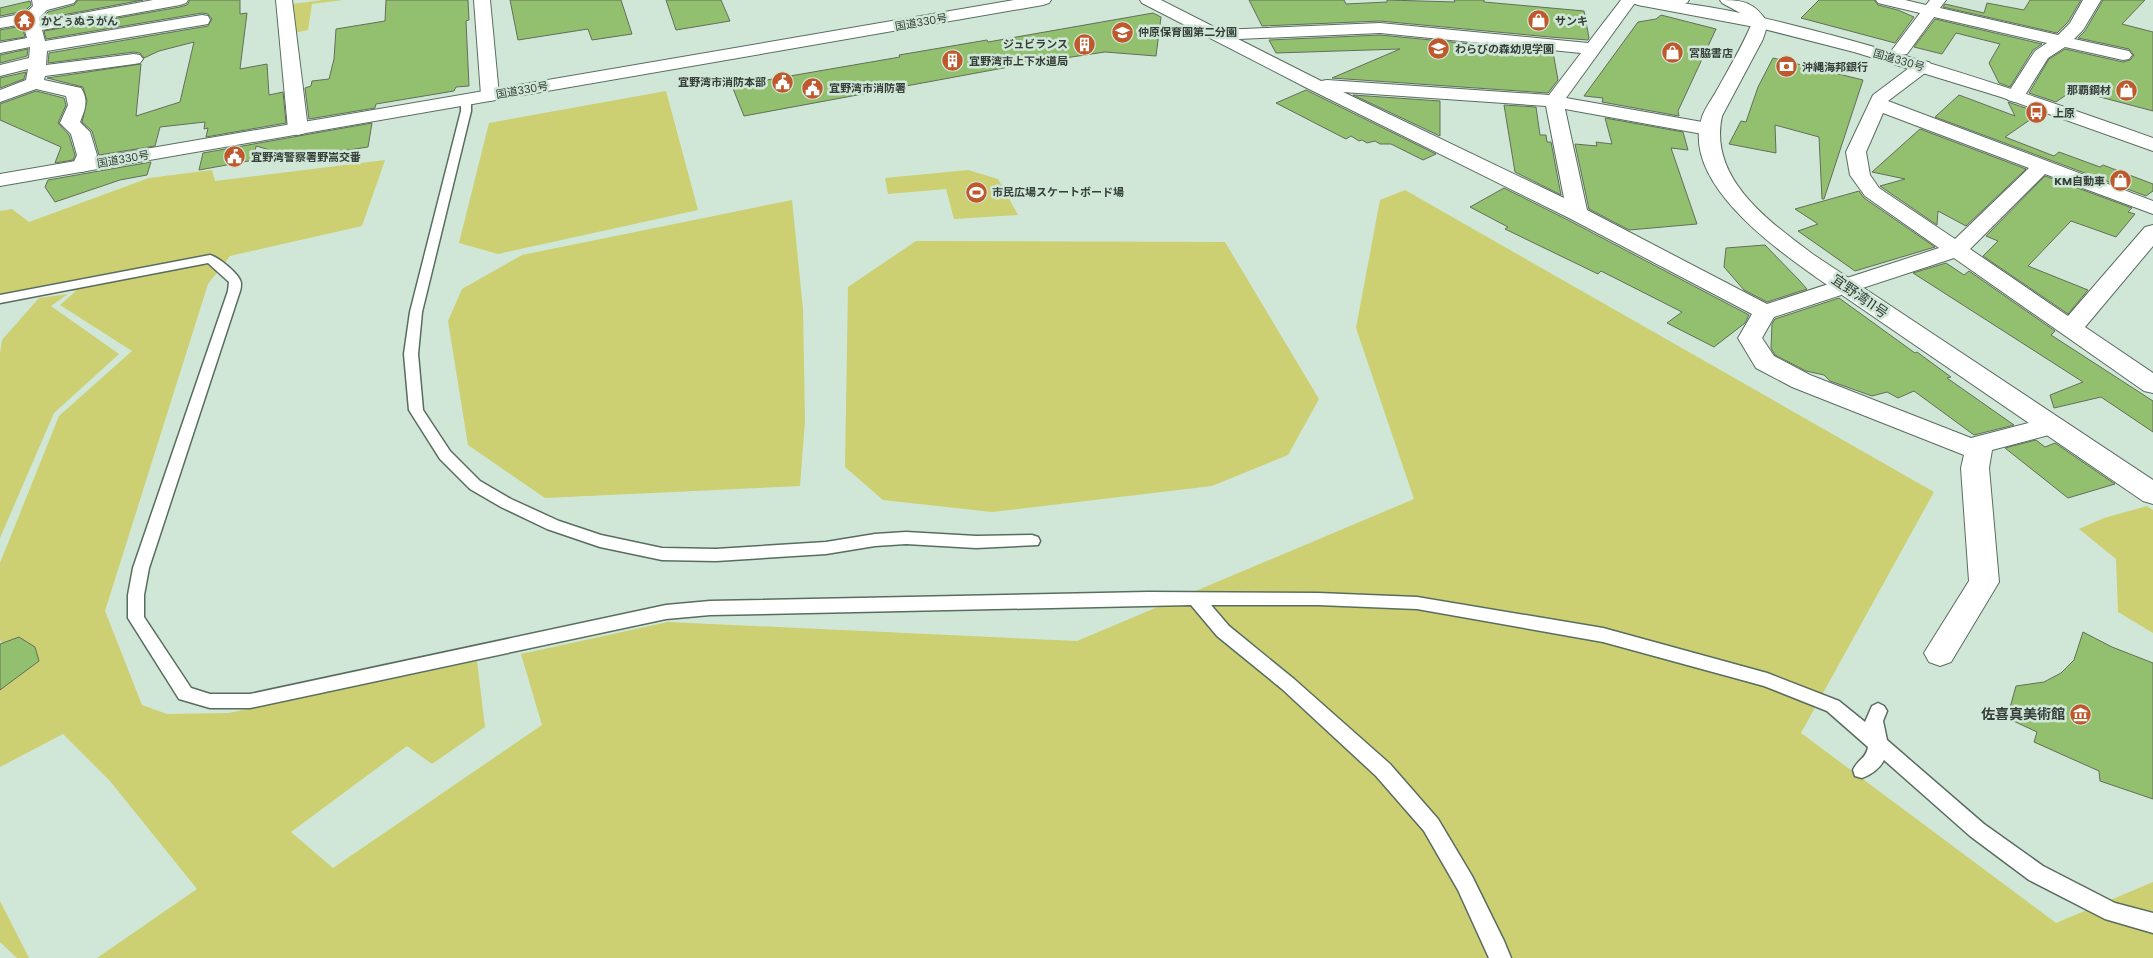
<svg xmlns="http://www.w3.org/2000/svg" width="2153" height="958" font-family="Poppins,'Noto Sans JP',sans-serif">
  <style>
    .green { fill: #cccf72 }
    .building { fill: #92c06f; stroke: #636e5b }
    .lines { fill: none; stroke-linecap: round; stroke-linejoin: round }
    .service-casing { stroke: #596d5f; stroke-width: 3 }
    .minor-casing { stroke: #596d5f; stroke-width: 2 }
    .tertiary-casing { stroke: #596d5f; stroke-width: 2 }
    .trunk-casing { stroke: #596d5f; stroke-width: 2 }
    .service { fill: #fff; fill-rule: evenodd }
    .minor { fill: #fff; fill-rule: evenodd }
    .tertiary { fill: #fff; fill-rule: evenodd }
    .trunk { fill: #fff; fill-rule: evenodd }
    .labels { text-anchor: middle; stroke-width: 5; stroke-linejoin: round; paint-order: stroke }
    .far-poi-label { font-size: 11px; font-weight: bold; fill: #353e38; stroke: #d0e7d7; text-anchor: start }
    .far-street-label { font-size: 11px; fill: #353e38; stroke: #d0e7d7 }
    .street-label { font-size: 14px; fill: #353e38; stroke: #d0e7d7 }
    .poi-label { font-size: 14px; font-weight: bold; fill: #353e38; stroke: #d0e7d7; text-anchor: end }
  </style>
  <rect width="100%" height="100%" fill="#d0e7d7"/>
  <g class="green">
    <path d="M323,0h20l-31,4 -4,26 -14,3 -2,-29z"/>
    <path d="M666,91l32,119 -200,44 -39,-11 30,-120z"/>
    <path d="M385,160l-23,66 -132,30 -22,28 -103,327 37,94 25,9 62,-1 248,-52 8,66 -53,37 -25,-18 -116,86 42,36 209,-143 -21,-71 147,-32 409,19 337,-142 -58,-171 24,-128 25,-10 529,302 -133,241 255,190 97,-41v76h-2056l100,-69 -87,-108 -47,-47 -63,33v-93l17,-12 -17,-22v-77l59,-147 73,-65 -72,-46 16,-14 -37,-4 -39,8v-84l12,-2 17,13 120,-44 63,-8 3,11z"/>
    <path d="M968,170l30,9 20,36 -64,4 -8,-30 -58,5 -3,-16z"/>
    <path d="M792,200l11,109 2,111 -5,66 -255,12 -77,-53 -20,-124 14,-32 60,-34z"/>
    <path d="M916,241l309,1 94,157 -31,56 -76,31 -220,26 -109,-12 -38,-33 3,-180z"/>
    <path d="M68,294l-17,12 68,48 -65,59 -54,125v-185l2,-13 37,-42z"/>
    <path d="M2147,506l6,4v123l-35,-21 -2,-53 -37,-30 25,-11z"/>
    <path d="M0,901l29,57h-12l-17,-16z"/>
  </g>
  <g class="building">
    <path d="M78,0h65l-102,19 7,-7 26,-7z"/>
    <path d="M190,0h50v14l7,-1 -7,56 27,-5 2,31 14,-3 3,31 -80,14 2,-9 -4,1 1,-7 -45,5 -5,19 -56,9 -7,-24 -10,-9 5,-21 -4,-14 -36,-9 94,-14 -5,52 44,-14 14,-60 -35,9 -15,7 -4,-5 -6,-1 -86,11 1,-10 159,-27 4,-7 -4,-5 -6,-1 -156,26 -2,-8 136,-24 7,-2z"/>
    <path d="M386,0h82l1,20 -3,1 3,65 -13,1 -2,4 -78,13 -1,4 -66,11 -4,-31 6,-2 1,-5 17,-2 5,-20 2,-30 49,-8z"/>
    <path d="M510,0h111l11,34 -40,6 -4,-11 -70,11z"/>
    <path d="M666,0h55l9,21 -54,9z"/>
    <path d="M1249,0h95l2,4 41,-2v-2l68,2 -1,-2h30v2l100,9 5,27 -1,2 -38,-3 -170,-16 -118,5z"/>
    <path d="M1819,0h55l4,5 20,5 16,7 -19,26 -94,-25z"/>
    <path d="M2030,0h51l-13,22 -11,11 -114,-26 2,-3 39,9 3,-10 37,7z"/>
    <path d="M2103,0h42l-23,24 31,8v79l-68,-18 -2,4 -14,-4 -13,9 -27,-9 20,-34 16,-10 58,13 7,-2 4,-5 -5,-6 -51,-11 7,-7z"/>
    <path d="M30,1l1,4 -6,6 -25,5v-8z"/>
    <path d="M1153,13l8,4 -5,39 -51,-4 -80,12 -281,52 -12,-30 168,-29 -1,-2 88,-15 1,2z"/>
    <path d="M1661,15l55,14 -38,82 1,5 -77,-14 1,-4 -19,-2 54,-74 18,-3z"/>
    <path d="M1935,19l107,25 -9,6 -23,37 -11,-4 -10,-20 11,-19 -44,-11 -14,21 -28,-7z"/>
    <path d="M22,26l3,11 -25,4v-11z"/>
    <path d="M1380,35l173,17 5,28 -10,13 -216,-15 68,-29 -124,4 -7,-13z"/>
    <path d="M28,49l-1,7 -27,7v-8z"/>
    <path d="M1773,58l90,22 -39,119h-2l-3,-62 -44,-12 1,28 -47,-9 12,-23 5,1 12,-35z"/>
    <path d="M26,72l-2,7 -24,9v-10z"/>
    <path d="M1306,90l130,64 -13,6 -32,-16h-11l-5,-3 -8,2 -5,-3 -3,1 -8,-5 -5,3 -70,-36z"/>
    <path d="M36,91l28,7 2,7 -8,18 11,12 6,20 -2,5 -18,3 6,-16 -61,-27v-16z"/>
    <path d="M1353,95l87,6v35z"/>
    <path d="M1959,95l56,21 -7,-14 32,11 -35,24 49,19 5,-4 41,15 3,-2 50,19v7l-7,5 -211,-79z"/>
    <path d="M1504,105l32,2 4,28h6l1,7h4l10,53 -46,-23z"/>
    <path d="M1605,118l78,14 5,18 -17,-2 26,76 -68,6 -40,-21 -14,-65 22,2 -1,-4 16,2z"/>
    <path d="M372,123l-4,24 -71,11 -41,-12 -2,14 -55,10 4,-17z"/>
    <path d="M1920,129l106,40 -60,57 -28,-15 -1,14 -57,-39 25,-7 -33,-7z"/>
    <path d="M151,162l-4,13 -27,5 -65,22 -10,-15 3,-7z"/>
    <path d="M2045,176l87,32 -4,4 7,2 -19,23 -45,-16 -43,45 60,24 -20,24 -85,-58 15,-15 -12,-5z"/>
    <path d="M1504,188l64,32 181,95 -4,8 -31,24 -47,-24 15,-11 -81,-41 -3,3 -93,-45 3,-2 -38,-20z"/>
    <path d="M1859,191l5,7 71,49 -80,24 -57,-40 20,-7 -23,-15z"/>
    <path d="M1765,245l34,35 8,9 -40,13 -23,-12 -20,-23 2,-19z"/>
    <path d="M1946,263l18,12 5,-4 86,60 -4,4 102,66v31l-52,-35 -47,11 -4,-13 33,-13 -170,-109z"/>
    <path d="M1839,298l76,55 2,-1 34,25 -4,1 67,47 -40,10 -60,-44 -16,7 -11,-6 -15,4 -42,-15 -6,-6 -18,-4 -31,-16 -4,-7 1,-24 3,-5z"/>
    <path d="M2036,440l9,7 10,-4 60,41 -47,14 -63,-50z"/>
    <path d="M2083,632l29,15 41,16v136l-53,-18 -1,-10 -65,-29 3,-10 -30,-14 9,-32 28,-4 17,-9 13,-13z"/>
    <path d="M19,637l16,10 4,14 -39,29v-46z"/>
  </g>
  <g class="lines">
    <defs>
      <g id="service">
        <path d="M466,96l5,3v12l-49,201 -4,42 5,56 27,41 30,30 31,18 48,22 42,14 61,13 54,1 110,-7 49,-8 31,-2 70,4 56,-1 6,2 2,4 -2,4 -62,3 -70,-4 -31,2 -49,8 -110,7 -54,-1 -62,-13 -53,-18 -46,-22 -31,-18 -30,-30 -31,-49 -5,-56 6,-42 51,-201v-12z"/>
        <path d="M210,255c8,2 30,19 31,28 0,2 0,5 -1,8l-91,277 -5,27v22l47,71 19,6h40l416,-89 44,-4 438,-9 170,1 99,4 186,31 164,45 72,28 26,21 7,-16 6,-3 6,3 3,5 -4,10 4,19 97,84 59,42 72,37 38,10v20l-48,-14 -76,-39 -59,-44 -86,-76c-4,8 -13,15 -22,18l-7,-2 -2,-6c5,-11 13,-11 15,-23l-41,-36 -63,-25 -161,-44 -186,-33 -99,-4h-107l18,21 65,53 96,85 48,55 34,57 32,65 7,17h-22l-31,-68 -34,-59 -48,-55 -94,-87 -65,-53 -26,-31 -481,10 -44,4 -416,89h-40l-31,-9 -51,-81v-23l5,-27 95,-277 1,-9 -21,-19 -208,40v-8z"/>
      </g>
      <g id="minor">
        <path d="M32,0h44l-2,3 -27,7 -8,8 1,3 113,-21h35l-2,3 -6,2 -138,25 3,11 157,-26 6,1 2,4 -2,4 -6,1 -155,26 -1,14 88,-11 6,1 3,4 -3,4 -6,1 -89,12 -1,4 37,8c8,12 4,22 -1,34l10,10 7,23 -8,15 -7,2 -7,-2 -3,-4 5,-11 -6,-21 -11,-11 8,-18 -2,-9 -30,-7 -36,13v-12l26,-10 2,-11 -28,7v-11l29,-7 1,-11 -30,6v-10l27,-5 -4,-14 -23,4v-10l26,-5 7,-7z"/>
        <path d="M276,0h16l16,129 -3,4 -7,2 -7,-2 -3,-4z"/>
        <path d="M1140,0h21l59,30 160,-7 208,20 33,-43h16l-71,98 142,25 7,2 3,4 -3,4 -7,2 -143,-26 22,101 180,94 172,-56 -74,-52 -15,-21 -4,-23 27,-57 44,-33 6,-1 6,1 3,4 -3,4 -41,31 265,100v13l-108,-40 -75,75 98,67 77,-89 8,-2v21l-68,81 68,46v20l-9,-2 -190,-133 -180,59 -12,21 12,18 36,19 161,63 80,-21 9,3 4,6 -4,6 -68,18 -3,18 10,114 -48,80 -11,4 -11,-4 -5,-9 45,-72 -8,-113 3,-13 -172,-68 -36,-19 -18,-30 14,-24 -183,-96 -262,-130 -165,-85zM1380,33l201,20 -32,42 -222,-15 -6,1 -83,-42zM1343,92l203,14 18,92zM1883,113l146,55 -74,71 -76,-51 -9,-13 -4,-23z"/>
        <path d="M1876,0h29l21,5 4,-5h16l-6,8 118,27 12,-12 13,-23h18l-18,30 -9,9 55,12 3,4 -3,4 -6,1 -58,-13 -17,11 -26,42 -7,2 -7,-2 -2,-4 29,-45 12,-8 -113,-26 -27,37 -6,1 -6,-1 -3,-4 28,-37 -42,-10z"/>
      </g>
      <g id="tertiary">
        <path d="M474,0h16l9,95 -2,4 -7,2 -7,-2 -2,-4z"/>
        <path d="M1636,0h53l-2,3 -6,2 -38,1 -6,-2z"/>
        <path d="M1720,0c24,0 34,2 48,23l-5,16 -41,77c-14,63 48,106 92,139l339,225v24l-10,-3 -323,-221c-45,-32 -140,-98 -118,-163 3,-9 10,-18 15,-27 12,-22 25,-43 35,-67l-6,-7 -24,-13z"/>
      </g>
      <g id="trunk">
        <path d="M1014,0h37l-2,3 -6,2 -1043,181v-12z"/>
        <path d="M1630,0c68,0 136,18 201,35 109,29 216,65 322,103v13l-152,-54 -147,-45 -94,-24 -122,-23 -6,-2z"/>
      </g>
    </defs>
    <use href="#service" class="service-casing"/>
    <use href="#minor" class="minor-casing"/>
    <use href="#tertiary" class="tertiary-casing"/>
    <use href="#trunk" class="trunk-casing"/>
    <use href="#service" class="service"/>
    <use href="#minor" class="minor"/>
    <use href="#tertiary" class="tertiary"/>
    <use href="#trunk" class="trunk"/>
  </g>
  <defs>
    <symbol id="temple-disc" viewBox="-11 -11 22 22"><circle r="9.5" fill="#bf592b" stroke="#d0e7d7"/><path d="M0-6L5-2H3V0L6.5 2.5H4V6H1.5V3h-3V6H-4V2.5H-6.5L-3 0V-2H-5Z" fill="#fff"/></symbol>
    <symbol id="shop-disc" viewBox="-11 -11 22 22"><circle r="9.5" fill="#bf592b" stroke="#d0e7d7"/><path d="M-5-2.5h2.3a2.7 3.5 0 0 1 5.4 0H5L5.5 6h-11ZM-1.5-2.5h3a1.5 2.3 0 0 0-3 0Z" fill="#fff"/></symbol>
    <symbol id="school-disc" viewBox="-11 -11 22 22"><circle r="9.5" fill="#bf592b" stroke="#d0e7d7"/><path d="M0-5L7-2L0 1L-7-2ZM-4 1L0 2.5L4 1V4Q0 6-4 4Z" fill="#fff"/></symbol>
    <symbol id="building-disc" viewBox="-11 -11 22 22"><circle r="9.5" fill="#bf592b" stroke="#d0e7d7"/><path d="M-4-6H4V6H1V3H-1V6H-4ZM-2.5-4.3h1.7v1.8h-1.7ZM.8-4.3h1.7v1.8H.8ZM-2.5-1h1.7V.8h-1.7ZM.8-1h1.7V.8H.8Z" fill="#fff"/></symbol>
    <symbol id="bank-disc" viewBox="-11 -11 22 22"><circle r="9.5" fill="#bf592b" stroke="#d0e7d7"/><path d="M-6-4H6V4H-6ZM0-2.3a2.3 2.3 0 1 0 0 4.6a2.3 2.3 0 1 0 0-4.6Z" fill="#fff"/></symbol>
    <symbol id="civic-disc" viewBox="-11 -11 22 22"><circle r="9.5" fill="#bf592b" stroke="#d0e7d7"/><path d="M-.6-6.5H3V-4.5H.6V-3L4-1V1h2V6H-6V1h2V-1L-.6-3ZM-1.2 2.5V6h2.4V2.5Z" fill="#fff"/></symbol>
    <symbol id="bus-disc" viewBox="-11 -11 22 22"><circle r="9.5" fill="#bf592b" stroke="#d0e7d7"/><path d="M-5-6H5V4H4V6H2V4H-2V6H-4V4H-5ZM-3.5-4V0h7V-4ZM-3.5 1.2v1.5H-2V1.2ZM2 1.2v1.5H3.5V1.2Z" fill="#fff"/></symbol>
    <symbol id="stadium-disc" viewBox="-11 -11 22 22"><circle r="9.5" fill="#bf592b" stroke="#d0e7d7"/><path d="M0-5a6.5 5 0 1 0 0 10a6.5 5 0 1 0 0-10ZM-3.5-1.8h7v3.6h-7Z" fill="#fff"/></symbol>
    <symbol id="museum-disc" viewBox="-11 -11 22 22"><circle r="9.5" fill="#bf592b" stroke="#d0e7d7"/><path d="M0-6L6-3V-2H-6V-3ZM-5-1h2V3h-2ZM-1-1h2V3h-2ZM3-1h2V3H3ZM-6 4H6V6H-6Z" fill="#fff"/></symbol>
  </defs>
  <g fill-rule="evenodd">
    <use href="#temple-disc" x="12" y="8" width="25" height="25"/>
    <use href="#shop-disc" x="1526" y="8" width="25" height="25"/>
    <use href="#school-disc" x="1110" y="20" width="25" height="25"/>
    <use href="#building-disc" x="1072" y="32" width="25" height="25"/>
    <use href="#school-disc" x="1426" y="36" width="25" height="25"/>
    <use href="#shop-disc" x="1660" y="40" width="25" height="25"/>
    <use href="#building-disc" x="940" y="48" width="25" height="25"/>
    <use href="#bank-disc" x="1774" y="54" width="25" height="25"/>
    <use href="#civic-disc" x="770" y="70" width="25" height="25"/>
    <use href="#civic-disc" x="800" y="76" width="25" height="25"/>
    <use href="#shop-disc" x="2114" y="78" width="25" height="25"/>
    <use href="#bus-disc" x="2024" y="100" width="25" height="25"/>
    <use href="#civic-disc" x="222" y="144" width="25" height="25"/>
    <use href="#shop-disc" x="2108" y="168" width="25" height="25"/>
    <use href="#stadium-disc" x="964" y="180" width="25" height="25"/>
    <use href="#museum-disc" x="2068" y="702" width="25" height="25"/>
  </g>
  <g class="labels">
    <g class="far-poi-label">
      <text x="41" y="25">かどぅぬうがん</text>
      <text x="1555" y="25">サンキ</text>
      <text x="1138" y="36">仲原保育園第二分園</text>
      <text x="1068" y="48" text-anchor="end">ジュビランス</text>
      <text x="1455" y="53">わらびの森幼児学園</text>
      <text x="1689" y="57">宮脇書店</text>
      <text x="969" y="65">宜野湾市上下水道局</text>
      <text x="1802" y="71">沖縄海邦銀行</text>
      <text x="766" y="86" text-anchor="end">宜野湾市消防本部</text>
      <text x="829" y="92">宜野湾市消防署</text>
      <text x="2111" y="94" text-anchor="end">那覇鋼材</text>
      <text x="2053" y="117">上原</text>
      <text x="251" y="161">宜野湾警察署野嵩交番</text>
      <text x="2105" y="185" text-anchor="end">KM自動車</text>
      <text x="992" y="196">市民広場スケートボード場</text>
    </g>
    <g class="far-street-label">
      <text transform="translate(921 22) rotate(-10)" y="4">国道330号</text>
      <text transform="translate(1899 60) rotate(16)" y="4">国道330号</text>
      <text transform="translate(522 90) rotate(-10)" y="4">国道330号</text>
      <text transform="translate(123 159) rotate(-10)" y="4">国道330号</text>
    </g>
    <g class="street-label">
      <text transform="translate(1860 296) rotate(35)" y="5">宜野湾11号</text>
    </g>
    <g class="poi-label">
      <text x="2065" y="719">佐喜真美術館</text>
    </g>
  </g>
</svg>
